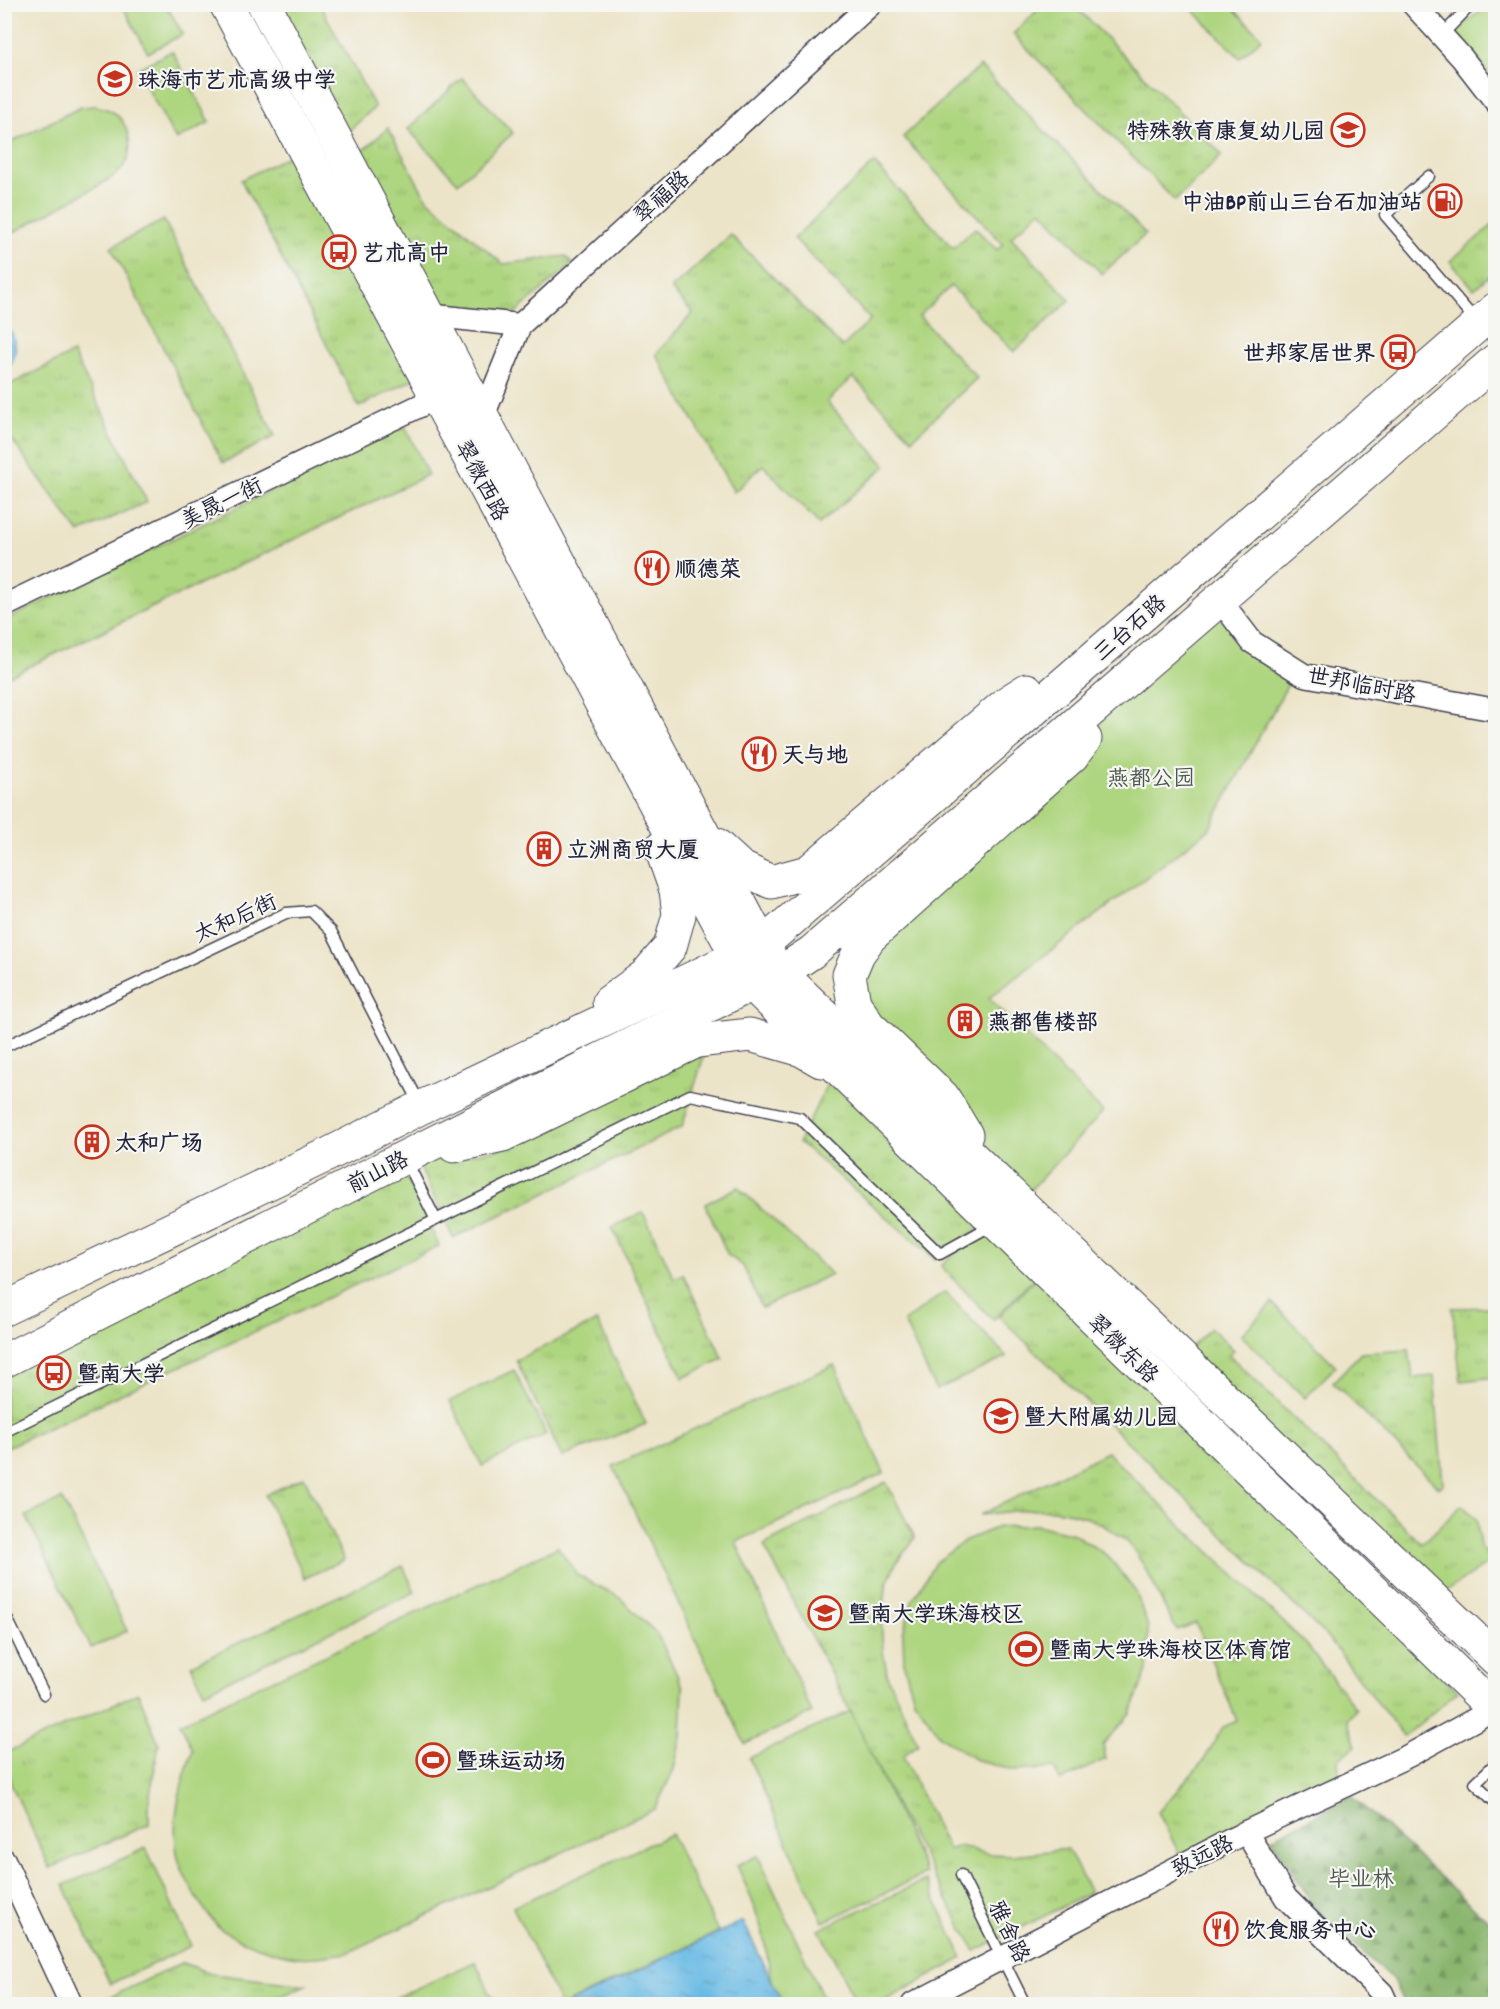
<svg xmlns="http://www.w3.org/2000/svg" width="1500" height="2009" font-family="Dekko,'LXGW WenKai TC',sans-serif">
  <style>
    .grass { fill: url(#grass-tufts); stroke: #687c5d; stroke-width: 1.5 }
    .forest { fill: url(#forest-firs); stroke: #566c54; stroke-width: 1.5 }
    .green { fill: #aed57f; stroke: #687c5d; stroke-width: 1.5 }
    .water { fill: url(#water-ripples); stroke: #466e90; stroke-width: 1.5 }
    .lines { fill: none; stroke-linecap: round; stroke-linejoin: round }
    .lane-casing { stroke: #403f50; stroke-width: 13 }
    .street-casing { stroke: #403f50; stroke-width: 25 }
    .primary-casing { stroke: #403f50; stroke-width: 35 }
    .lane { stroke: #fff; stroke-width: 10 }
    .street { stroke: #fff; stroke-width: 22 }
    .primary { stroke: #fff; stroke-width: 33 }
    .labels { text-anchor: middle; stroke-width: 4.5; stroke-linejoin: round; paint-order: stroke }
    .poi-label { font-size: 22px; font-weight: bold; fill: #22223b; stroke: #f6f6f2; text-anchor: start }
    .street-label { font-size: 22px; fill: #22223b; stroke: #f6f6f2 }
    .park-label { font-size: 22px; fill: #4c584f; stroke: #f6f6f2 }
  </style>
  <defs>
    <pattern id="grass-tufts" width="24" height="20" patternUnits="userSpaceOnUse" patternTransform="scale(1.5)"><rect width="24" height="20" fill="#aed57f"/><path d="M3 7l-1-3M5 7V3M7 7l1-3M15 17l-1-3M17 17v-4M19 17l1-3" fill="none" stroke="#95b76f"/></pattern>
    <pattern id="forest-firs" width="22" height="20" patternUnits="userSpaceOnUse" patternTransform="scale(1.5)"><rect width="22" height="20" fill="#8ab66e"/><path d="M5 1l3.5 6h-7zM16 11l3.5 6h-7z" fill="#70945c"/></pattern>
    <pattern id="water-ripples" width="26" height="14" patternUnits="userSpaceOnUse" patternTransform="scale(1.5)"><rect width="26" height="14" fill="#6abbe5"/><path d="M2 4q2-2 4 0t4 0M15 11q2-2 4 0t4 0" fill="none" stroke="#5ca0c5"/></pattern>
  </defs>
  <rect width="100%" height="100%" fill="#f6f6f2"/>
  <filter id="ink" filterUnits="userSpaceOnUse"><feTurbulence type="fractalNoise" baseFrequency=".0167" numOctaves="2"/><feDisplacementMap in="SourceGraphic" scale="12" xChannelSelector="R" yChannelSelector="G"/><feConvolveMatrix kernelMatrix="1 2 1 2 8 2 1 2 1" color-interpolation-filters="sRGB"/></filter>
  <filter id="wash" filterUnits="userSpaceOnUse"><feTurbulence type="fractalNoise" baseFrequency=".008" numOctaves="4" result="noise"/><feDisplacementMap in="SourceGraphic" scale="24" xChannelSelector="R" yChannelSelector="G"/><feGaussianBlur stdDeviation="1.35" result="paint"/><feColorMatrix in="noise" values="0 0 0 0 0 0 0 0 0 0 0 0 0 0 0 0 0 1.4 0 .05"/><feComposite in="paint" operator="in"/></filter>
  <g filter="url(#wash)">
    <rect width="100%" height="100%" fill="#ece4c8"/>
    <g class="grass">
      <path d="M276,5h44l55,102 -31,28z"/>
      <path d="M1043,5h31l148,150 -47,46 -162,-167z"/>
      <path d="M980,66l166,168 -44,40 -61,-64 -30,27 59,63 -56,52 -63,-66 -32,30 58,62 -65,61 -59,-62 -26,25 59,64 -67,58 -56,-59 -29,27 -78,-138 37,-41 -22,-24 60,-54 111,112 29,-27 -77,-82 80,-75 79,85 22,-20 22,22 6,-6 -100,-107z"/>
      <path d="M388,128l38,70 77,66 63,-8 6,8 -58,50 -78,-8 -82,-147z"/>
      <path d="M296,152l118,227 -55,28 -118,-227z"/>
      <path d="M164,220l111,216 -52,27 -112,-216z"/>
      <path d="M1495,223v48l-21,18 -24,-28z"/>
      <path d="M73,353l74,149 -68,31 -74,-103v-43z"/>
      <path d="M405,426l23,49 -423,203v-58z"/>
      <path d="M706,1049l-24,78 -229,111 -35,-75 83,-14z"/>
      <path d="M832,1074l155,148 -52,37 -136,-117z"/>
      <path d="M401,1166l38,80 -434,202v-81z"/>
      <path d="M738,1187l93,87 -69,34 -19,-42 -15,-11 -23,-51z"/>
      <path d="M643,1212l31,66 9,-4 40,85 -40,19 -71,-151z"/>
      <path d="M1037,1277l421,414 -54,46 -76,-99 -329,-322z"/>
      <path d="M1495,1307v70l-34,4 -9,-73z"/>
      <path d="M597,1321l49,103 -84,33 -46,-97z"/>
      <path d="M1211,1328l23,22 -5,5 193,189 40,-39 15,15 3,27 13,13 -57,38 -252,-244z"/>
      <path d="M1409,1350l4,28 21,-2 9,108 -4,4 -106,-106 28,-29z"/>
      <path d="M1107,1452l64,63 136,130 49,64 -9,11 9,26 -18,13 1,17 -159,79 -22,-43 46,-52 19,-33 14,-6 -41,-98 -19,7c-17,-27 -27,-60 -47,-85 -3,-4 -9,-8 -14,-11 -43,-33 -86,-25 -136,-19z"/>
      <path d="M304,1477l40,83 -39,18 -40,-83z"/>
      <path d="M886,1482l29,56 -19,25 -9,20 -6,34 2,35 5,26 30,66 -15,12 45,94 11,-4 30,8 24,1 55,-6 22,44 -115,58 -76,-139 -59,-121 -76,-146z"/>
      <path d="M138,1693l21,51 -10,56v24l-99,44 -45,-97v-18z"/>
      <path d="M146,1848l45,98 -81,38 -46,-99z"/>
      <path d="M926,1880l37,78 -84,46h-22l-38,-75z"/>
      <path d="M182,1963l30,11 94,11 -42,19h-155l-3,-5z"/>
    </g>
    <path class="forest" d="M1352,1796l142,130 1,-1v79h-91l-11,-24 -76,-69 -46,-72z"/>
    <g class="green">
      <path d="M122,5h44l17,29 -35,19z"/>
      <path d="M1188,5h42l32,33 -22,20z"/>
      <path d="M1488,5h7v76l-40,-50z"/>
      <path d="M172,51l38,71 -34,18 -39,-71z"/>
      <path d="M462,78l51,55 -55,50 -50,-54z"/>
      <path d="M95,106c5,1 10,2 14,4 18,8 25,33 18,50 -4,11 -15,17 -24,23l-98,54v-92l76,-38z"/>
      <path d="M1220,600l32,42 37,40 -80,147 -220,169 114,114 -84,90 -150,-177 -11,-70 273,-280z"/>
      <path d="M991,1219l52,50 -50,51 -52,-54z"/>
      <path d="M945,1292l62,65 -71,33 -32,-68z"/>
      <path d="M1272,1303l64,63 -31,32 -64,-63z"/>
      <path d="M834,1365l50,108 -148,69 76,171 -67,31 -132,-278z"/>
      <path d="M514,1370l32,64 -64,32 -32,-65z"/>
      <path d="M62,1499l65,132 -36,17 -65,-132z"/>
      <path d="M1036,1525l38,9 34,22 28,36 12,35 -1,43 -17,44 -27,31 3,14 -46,22 -6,-13 -39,3 -39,-11 -36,-24 -26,-37 -10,-34 -1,-32 9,-32 23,-38 31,-23 32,-13z"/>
      <path d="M558,1547l19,28 42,22 38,37 26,53 -2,50 -7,32 -19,40 -308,144c-16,2 -35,6 -50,4 -18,-2 -64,-17 -77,-29 -14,-12 -41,-57 -43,-75 -6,-35 4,-70 16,-103l-13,-27z"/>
      <path d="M403,1566l12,26 -211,100 -13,-27z"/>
      <path d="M851,1711l75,163 -103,48 -74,-164z"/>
      <path d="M671,1834l47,98 -153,72h-5l-47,-97z"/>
      <path d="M758,1856l68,148h-44l-9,-17 -10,-53 -11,-34 -15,-35z"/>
      <path d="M475,1961l20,43h-113l93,-42z"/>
    </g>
    <g class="water">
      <path d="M5,324c14,15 14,33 0,47z"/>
      <path d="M743,1921l40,83h-213l-1,-1z"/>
    </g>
  </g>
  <g filter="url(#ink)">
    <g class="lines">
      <defs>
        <g id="lane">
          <path d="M1441,36l31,-32"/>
          <path d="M1429,176l-44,39 91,106"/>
          <path d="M4,1047l282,-134 25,-2 20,20 89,173"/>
          <path d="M406,1160l30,60"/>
          <path d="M4,1432l686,-337 110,23 140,136 54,-30"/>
          <path d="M4,1612l40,82"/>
          <path d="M1496,1763l-21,20 21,20"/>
          <path d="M961,1875l64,129"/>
        </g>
        <g id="street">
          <path d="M1413,4l49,54 34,44"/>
          <path d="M427,315l93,10"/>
          <path d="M482,419l38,-94 351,-321"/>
          <path d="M1220,600l32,42 52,33 192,35"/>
          <path d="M4,606l434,-209"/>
          <path d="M1246,1832l40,66 96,95 5,11"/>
          <path d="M4,1860l67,144"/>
          <path d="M913,2004l333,-172 162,-76 88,-48"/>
        </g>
        <g id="primary">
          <path d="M226,4l526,980 744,727"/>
          <path d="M264,4l498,941 18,28 716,686"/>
          <path d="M715,844l25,23 31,15 37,-10 200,-170 19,-12"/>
          <path d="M609,1002l36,-26 25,-29 9,-32 -3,-25 -15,-42"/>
          <path d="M966,1135l-23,-38 -74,-71 -15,-23 -5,-28 9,-21 12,-17 202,-181 13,-17"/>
          <path d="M454,1146l49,-11 194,-94 53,-6 52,15 19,11"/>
          <path d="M4,1309l321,-153 97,-49 340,-162 734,-636"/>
          <path d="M4,1361l401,-204 347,-173 28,-11 32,-21 684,-592"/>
        </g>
      </defs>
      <use href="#lane" class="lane-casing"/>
      <use href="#street" class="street-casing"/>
      <use href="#primary" class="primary-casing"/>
      <use href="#lane" class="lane"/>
      <use href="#street" class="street"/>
      <use href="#primary" class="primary"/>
    </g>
  </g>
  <defs>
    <symbol id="school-ring" viewBox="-11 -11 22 22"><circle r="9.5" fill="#f6f6f2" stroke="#c8321e" stroke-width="1.5"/><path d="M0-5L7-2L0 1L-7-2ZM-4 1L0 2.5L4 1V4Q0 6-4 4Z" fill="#c8321e"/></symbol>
    <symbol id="fuel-ring" viewBox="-11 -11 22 22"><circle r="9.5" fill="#f6f6f2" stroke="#c8321e" stroke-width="1.5"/><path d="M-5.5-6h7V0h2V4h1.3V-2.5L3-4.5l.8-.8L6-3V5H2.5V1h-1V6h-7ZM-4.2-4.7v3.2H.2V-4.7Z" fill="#c8321e"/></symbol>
    <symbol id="bus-ring" viewBox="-11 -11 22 22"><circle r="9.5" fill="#f6f6f2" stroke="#c8321e" stroke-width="1.5"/><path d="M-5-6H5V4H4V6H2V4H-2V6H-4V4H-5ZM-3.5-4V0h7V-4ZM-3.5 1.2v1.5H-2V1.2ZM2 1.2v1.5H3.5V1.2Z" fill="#c8321e"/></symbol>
    <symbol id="restaurant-ring" viewBox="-11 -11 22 22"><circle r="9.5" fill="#f6f6f2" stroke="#c8321e" stroke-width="1.5"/><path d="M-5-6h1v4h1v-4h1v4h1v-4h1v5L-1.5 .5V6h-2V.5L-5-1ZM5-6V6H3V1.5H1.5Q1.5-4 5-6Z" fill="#c8321e"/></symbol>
    <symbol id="building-ring" viewBox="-11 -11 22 22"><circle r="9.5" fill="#f6f6f2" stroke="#c8321e" stroke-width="1.5"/><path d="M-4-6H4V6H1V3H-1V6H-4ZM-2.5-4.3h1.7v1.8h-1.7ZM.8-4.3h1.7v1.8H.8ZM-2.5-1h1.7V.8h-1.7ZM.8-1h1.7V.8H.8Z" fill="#c8321e"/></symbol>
    <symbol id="university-ring" viewBox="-11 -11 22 22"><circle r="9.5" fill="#f6f6f2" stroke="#c8321e" stroke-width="1.5"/><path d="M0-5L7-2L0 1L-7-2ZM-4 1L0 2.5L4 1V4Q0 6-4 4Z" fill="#c8321e"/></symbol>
    <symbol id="stadium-ring" viewBox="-11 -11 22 22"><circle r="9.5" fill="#f6f6f2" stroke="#c8321e" stroke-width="1.5"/><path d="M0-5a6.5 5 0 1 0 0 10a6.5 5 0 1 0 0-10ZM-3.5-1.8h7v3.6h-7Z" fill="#c8321e"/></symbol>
  </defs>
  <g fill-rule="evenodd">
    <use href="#school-ring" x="96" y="60" width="38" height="38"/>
    <use href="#school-ring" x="1329" y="111" width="38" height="38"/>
    <use href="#fuel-ring" x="1426" y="182" width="38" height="38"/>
    <use href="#bus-ring" x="320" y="233" width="38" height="38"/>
    <use href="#bus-ring" x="1379" y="333" width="38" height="38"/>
    <use href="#restaurant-ring" x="633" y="549" width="38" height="38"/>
    <use href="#restaurant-ring" x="740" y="735" width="38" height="38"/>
    <use href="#building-ring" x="525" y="830" width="38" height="38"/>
    <use href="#building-ring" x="946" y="1002" width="38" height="38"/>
    <use href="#building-ring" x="73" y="1123" width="38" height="38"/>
    <use href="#bus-ring" x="35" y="1354" width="38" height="38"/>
    <use href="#school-ring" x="982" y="1397" width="38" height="38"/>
    <use href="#university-ring" x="806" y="1594" width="38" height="38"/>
    <use href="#stadium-ring" x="1007" y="1630" width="38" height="38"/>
    <use href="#stadium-ring" x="414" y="1741" width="38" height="38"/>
    <use href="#restaurant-ring" x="1202" y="1910" width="38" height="38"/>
  </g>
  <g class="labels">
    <g class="poi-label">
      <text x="138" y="87">珠海市艺术高级中学</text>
      <text x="1325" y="138" text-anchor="end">特殊教育康复幼儿园</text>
      <text x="1422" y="209" text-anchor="end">中油BP前山三台石加油站</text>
      <text x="362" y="260">艺术高中</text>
      <text x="1375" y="360" text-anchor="end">世邦家居世界</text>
      <text x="675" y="576">顺德菜</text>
      <text x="782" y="762">天与地</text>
      <text x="567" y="857">立洲商贸大厦</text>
      <text x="988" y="1029">燕都售楼部</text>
      <text x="115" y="1150">太和广场</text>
      <text x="77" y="1381">暨南大学</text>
      <text x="1024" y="1424">暨大附属幼儿园</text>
      <text x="848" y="1621">暨南大学珠海校区</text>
      <text x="1049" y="1657">暨南大学珠海校区体育馆</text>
      <text x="456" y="1768">暨珠运动场</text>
      <text x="1244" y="1937">饮食服务中心</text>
    </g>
    <g class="street-label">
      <text transform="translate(661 196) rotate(-42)" y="8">翠福路</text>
      <text transform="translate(483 480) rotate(62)" y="8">翠微西路</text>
      <text transform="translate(221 502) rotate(-26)" y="8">美晟一街</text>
      <text transform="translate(1129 627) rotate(-41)" y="8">三台石路</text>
      <text transform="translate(1362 684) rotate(11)" y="8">世邦临时路</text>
      <text transform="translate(235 917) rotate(-24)" y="8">太和后街</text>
      <text transform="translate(377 1171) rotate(-27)" y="8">前山路</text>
      <text transform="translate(1124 1348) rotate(44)" y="8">翠微东路</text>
      <text transform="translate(1202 1855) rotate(-27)" y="8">致远路</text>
      <text transform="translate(1010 1931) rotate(64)" y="8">雅舍路</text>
    </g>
    <g class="park-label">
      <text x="1151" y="785">燕都公园</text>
      <text x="1361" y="1886">毕业林</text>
    </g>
  </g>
  <rect width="1500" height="2009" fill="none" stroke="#f6f6f2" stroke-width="24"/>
</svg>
